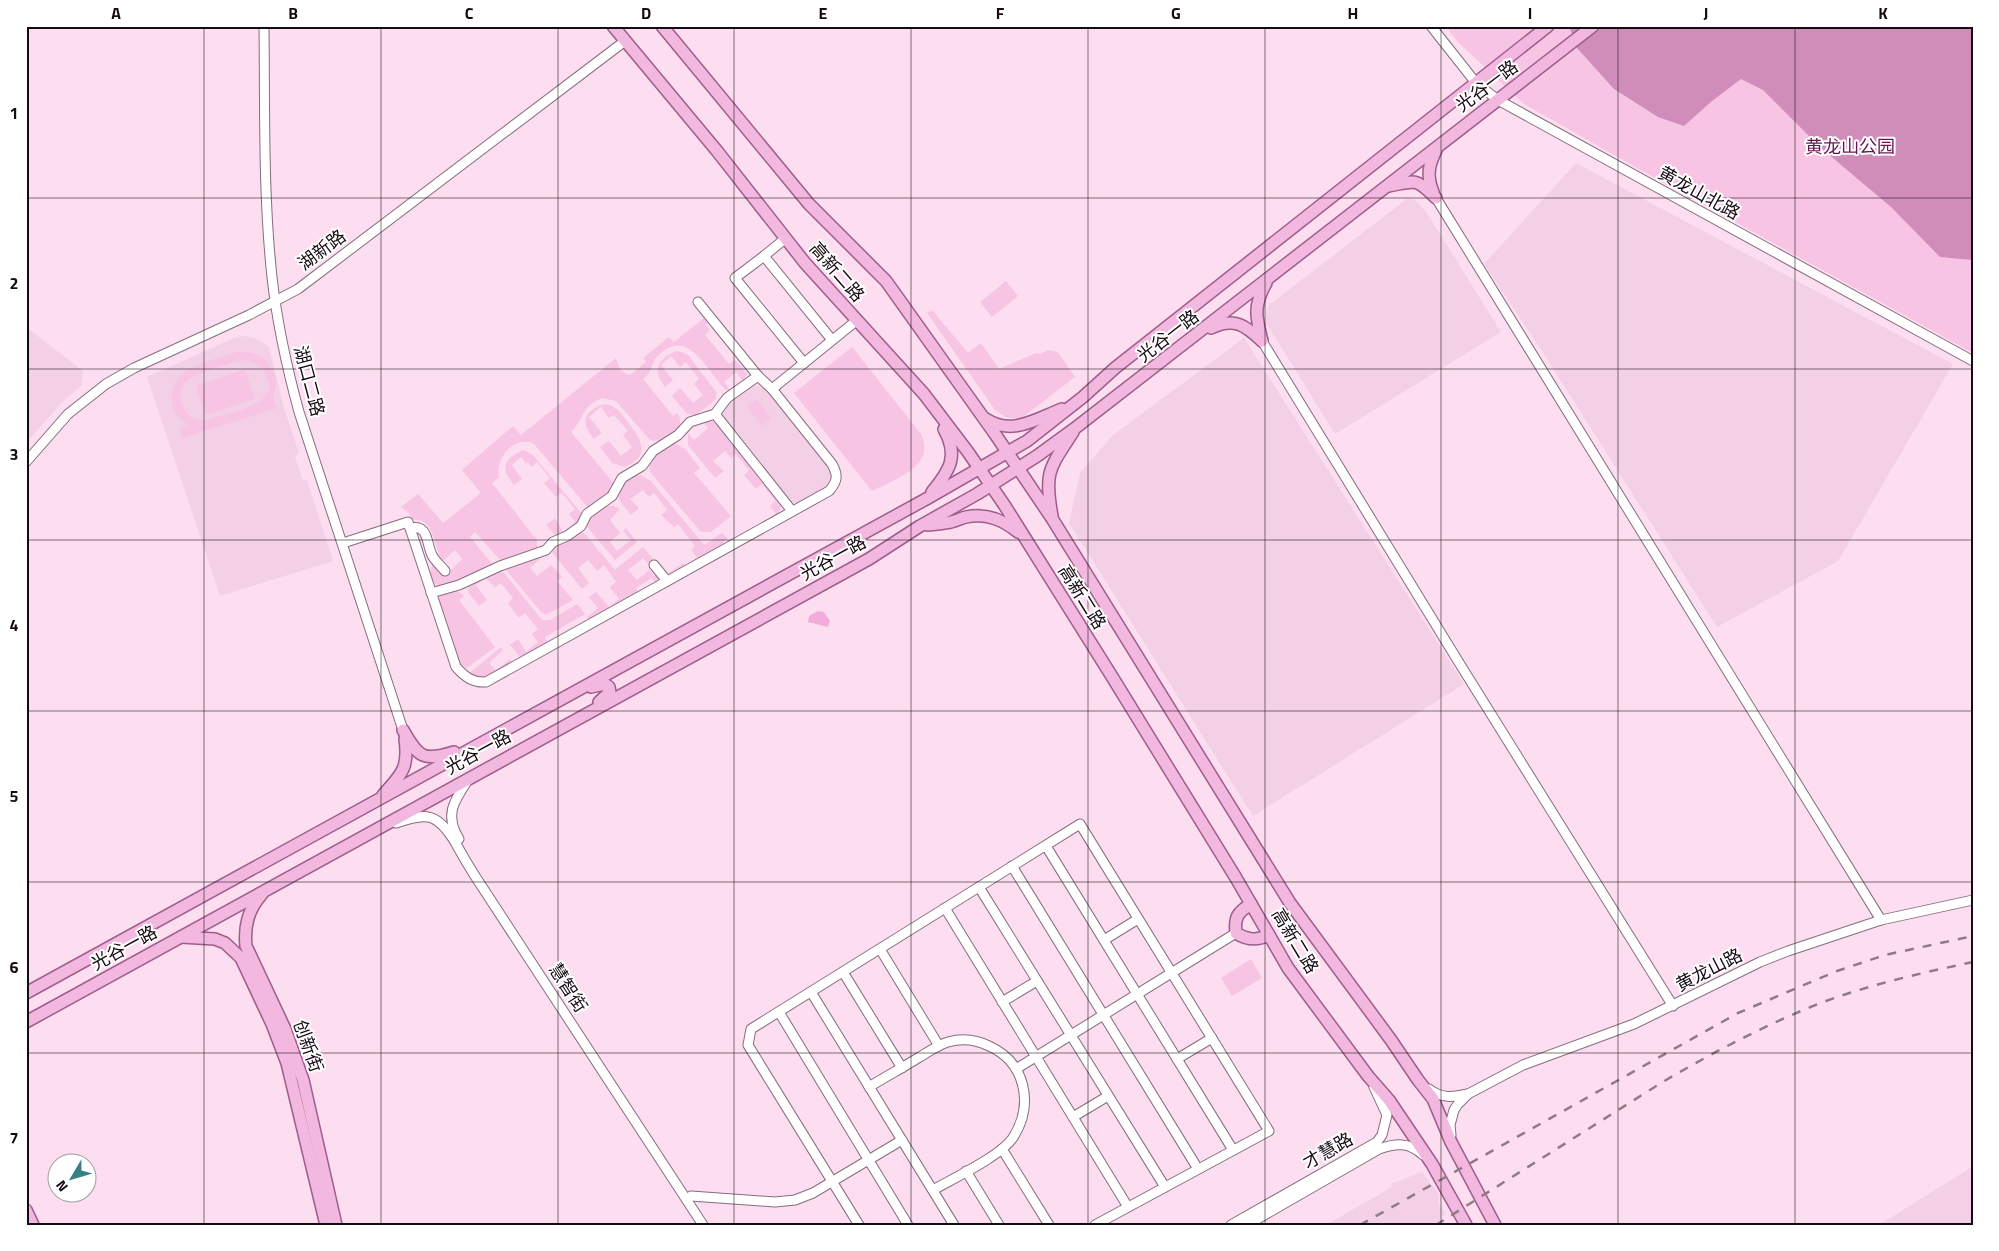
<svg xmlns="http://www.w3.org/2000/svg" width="1999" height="1251" font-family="'Titillium Web','Noto Sans SC',sans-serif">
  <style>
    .built { fill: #f3d0e6 }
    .green { fill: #f7c4e4; fill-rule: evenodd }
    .forest { fill: #d08db9 }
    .water { fill: #f1acd9 }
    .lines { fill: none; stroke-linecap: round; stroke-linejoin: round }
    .minor-casing { stroke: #866d7d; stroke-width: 11 }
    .major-casing { stroke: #9f5d8a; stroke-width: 14 }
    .minor { stroke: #fff; stroke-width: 9 }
    .major { stroke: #f2b8df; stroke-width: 11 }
    .rail { stroke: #8f7b88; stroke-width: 2.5; stroke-dasharray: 9 9; stroke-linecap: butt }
    .grid { fill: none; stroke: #150b12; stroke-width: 1; stroke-opacity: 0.55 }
    .labels { text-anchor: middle; stroke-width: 4; stroke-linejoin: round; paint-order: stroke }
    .street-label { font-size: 18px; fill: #150b12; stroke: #fff }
    .park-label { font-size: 18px; fill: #641650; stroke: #fff }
    .neatline { fill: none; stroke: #150b12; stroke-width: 2 }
    .grid-label { font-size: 16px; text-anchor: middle; font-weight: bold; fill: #150b12 }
  </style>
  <rect width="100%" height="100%" fill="#fcdef0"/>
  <g class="built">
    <path d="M1576,163l377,201 -115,197 -121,66 -177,-279 -56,-84z"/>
    <path d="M1408,198l7,2 12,13 74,119 -166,102 -70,-113 4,-16z"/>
    <path d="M26,327l57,44 -2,15 -17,14 -38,43z"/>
    <path d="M247,336l12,4 10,7 15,61 15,45 -4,3 7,23 5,1 26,81 -113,35 -73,-219 89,-40z"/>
    <path d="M1244,338l220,346 -211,132 -184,-293 11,-50 33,-38z"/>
    <path d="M753,386h7l9,6 63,79 -1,13 -5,5 -23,13 -5,1 -8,-2 -65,-80 -2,-5 1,-6 4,-6 19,-15z"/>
    <path d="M1973,1166v59h-94z"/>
    <path d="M1422,1172l17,23 -1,8 8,11 -6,4 3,7h-117l66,-38 -1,-3z"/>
  </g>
  <g class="green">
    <path d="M1446,26h527v327l-336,-185 -113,-64 -68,-64z"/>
    <path d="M1006,281l12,15 -26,21 -12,-15z"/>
    <path d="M932,310l36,43 13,-10 18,26 37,-16 5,1 7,-4 10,2 17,25 -52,40 -5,2 -13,-2 -10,-7 -68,-97z"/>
    <path d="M705,317l4,5 -3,3 4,5 -5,5 24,29 6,-4 12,14 -4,7 -7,-9 -12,10 7,9 -5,-1c-20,-19 -38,-66 -69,-33 -7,8 -3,13 -14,22l30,37 4,-3c12,16 -13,31 -27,27l-34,-39 -14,-3c-24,11 -16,20 -31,34l44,53 -5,8 -21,16 -55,-65c-20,-10 -39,15 -35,33l-7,6 45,57v9l-36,12 -26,-29 -5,5 23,28 -35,18 -20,4c-6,-5 -10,-16 -5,-23l11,13 18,-18 -7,-9 -12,11c-10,-13 -8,-44 -30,-41l-4,-7 -8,-6 17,-13 25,29 38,-30 -19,-23 51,-44 8,9 95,-77c3,9 4,14 14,17l16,-13 -3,-4 26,-21 5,5z"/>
    <path d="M852,347l69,87c16,32 -27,46 -49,57l-78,-98z"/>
    <path d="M676,351l6,1 6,3 29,38 -2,7 -19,15 -9,-1 -15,-18 8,-8 13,15 10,-8 -9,-11 5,-5 -13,-17 -6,5 -9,-11 -10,9 12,15 -8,7c-13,-18 -8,-27 11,-36z"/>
    <path d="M237,352c20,-2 37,9 39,30 1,6 -3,10 -3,15 0,3 3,8 4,11l-95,30 -3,-9 10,-4c-9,-4 -17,-14 -17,-24 -4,-35 40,-40 65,-49zM245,360c10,2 17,6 21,15 15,29 -31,36 -50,42 -4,1 -10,4 -15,3 -17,-1 -27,-24 -16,-37 8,-10 48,-21 60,-23z"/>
    <path d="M245,369l10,30 -50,16 -9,-29z"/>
    <path d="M756,399l15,19 -9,8 -15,-19z"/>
    <path d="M604,404c13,1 18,11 26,21 13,17 20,32 -6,42l-12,-4 -12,-16 9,-6 12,15 11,-9 -9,-12 5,-4 -14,-16 -5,3 -8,-11 -12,10 13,16 -8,6c-13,-17 -12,-27 10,-35z"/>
    <path d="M709,420l7,3 63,76 2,8 -3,9 -14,7 12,-9 -6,-8 5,-5 -13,-17 -6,5 -12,-14 5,-5 -13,-16 -5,4 -6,-7 -12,10 11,10 -9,7 -27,-33v-12l6,7 14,-12 -5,-7z"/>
    <path d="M673,442l12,7 15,19 -6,5 37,43 -20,16h-10l-51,-60c-3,-17 11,-22 23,-30z"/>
    <path d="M523,450l9,4 49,59c0,11 -14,22 -25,23l-10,-11 9,-7 8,14 12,-10 -6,-8 6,-5 -13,-16 -6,4 -12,-14 6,-5 -13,-16 -5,5 -4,-5 -2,2 -5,-7 -9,8 10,14 -8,6c-14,-16 -11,-26 9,-35z"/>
    <path d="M640,475l11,6 53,64 18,-12 6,6 -5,3 2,3 -55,32 -2,-3 15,-11 3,3 11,-9 -6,-7 4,-4 -17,-22 -4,3 -13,-12 6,-5 -13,-17 -5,4 -6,-7 -13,9 9,9 -8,7c-3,-5 -10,-11 -12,-16 -4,-12 11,-23 21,-24z"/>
    <path d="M608,506h6l6,3 -10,11 10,13 -10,9 7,9 14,-11 -8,-9 3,-3 11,14 -22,18 -27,-32c-3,-12 10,-20 20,-22z"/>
    <path d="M580,532l4,1 31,37 28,-23 14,16 -5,5 -9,-10 -15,12 9,10 12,-10 5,6 3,-2 1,7 -2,3 -4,-6 -16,10 3,6 -49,27 -3,-4 11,-9 -9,-11 7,-5 13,15 10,-8 -9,-12 6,-5 -12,-17 -7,6 -9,-11 -10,8 11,15 -7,6 -30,-37 1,-4 16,-8z"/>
    <path d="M544,555l-14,13 7,8 14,-11 11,12 -5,4 16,19 -27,15 -5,-3 -34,-41v-4z"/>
    <path d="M499,570l6,4 37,46h8l27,-16 8,10 -40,23 2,5 -27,15 -10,-12 8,-6 8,13 12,-10 -6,-8 6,-5 -13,-16 -6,5 -11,-15 5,-5 -12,-15 -6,4 -10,-9 -9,7 11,15 -8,6 -11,-14 1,-7z"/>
    <path d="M455,589l9,7 -5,4 36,47 -28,21 -8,-5 -20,-64 2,-6z"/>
    <path d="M501,647l2,3 -14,13 7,8 14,-12 3,4 -28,17h-6l-11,-6z"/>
    <path d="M1251,959l11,19 -30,18 -11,-18z"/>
  </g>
  <path class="forest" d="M1569,26h404v234l-33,-3 -49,-50 -70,-59 -58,-58 -22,-11 -29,22 -28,25 -26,-9 -44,-28 -37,-41z"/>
  <path class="water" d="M818,611l6,1 6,9 -2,6 -20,-5 1,-6z"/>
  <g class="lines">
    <defs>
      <g id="minor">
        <path d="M264,26c1,84 -1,168 8,251 5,46 15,91 27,135l104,318"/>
        <path d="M1431,26l45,57 22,17 475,261"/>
        <path d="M1436,198l445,722"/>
        <path d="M764,256l22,-18"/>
        <path d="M698,302l60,74 14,13"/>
        <path d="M1262,341l196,320 215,345"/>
        <path d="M804,363l-69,-85 29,-22 68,84"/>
        <path d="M758,376l-31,22 -12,16 77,97"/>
        <path d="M26,462l42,-48 38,-30 28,-16 115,-53 49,-26 327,-248"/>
        <path d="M410,528c19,-4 16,15 22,27 3,6 9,11 13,16"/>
        <path d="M343,543l65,-21 48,145c9,10 17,16 30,15l343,-191c9,-10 9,-16 3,-27l-60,-75 84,-68"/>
        <path d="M654,565l13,16"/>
        <path d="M431,593l28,-8 41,-19 46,-16 7,-8 14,-6 14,-10 6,-12 25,-18 10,-18 20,-12 11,-15 25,-16 12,-13 25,-8"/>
        <path d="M396,823c31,-11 41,-10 59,19 6,11 13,23 20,34l228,349"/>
        <path d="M459,839c-15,-24 -5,-38 9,-59"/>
        <path d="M1046,846l187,304"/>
        <path d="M1012,866l186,303"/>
        <path d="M979,887l186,300"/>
        <path d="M945,908l183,299"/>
        <path d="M1104,940l34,-21"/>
        <path d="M880,949l59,97"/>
        <path d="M843,972l59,96"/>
        <path d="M811,992l143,233"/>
        <path d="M1002,1002l35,-21"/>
        <path d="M779,1012l129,213"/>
        <path d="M1177,1059l35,-21"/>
        <path d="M1016,1069l220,-136"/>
        <path d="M869,1087c16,-10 33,-19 49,-29 10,-6 20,-13 30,-16 14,-4 29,-2 41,4 36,16 45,57 25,90 -11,19 -60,42 -81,54"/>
        <path d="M1429,1089c13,10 24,8 39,5"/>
        <path d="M1073,1117l35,-21"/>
        <path d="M1451,1135l-1,-10 4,-15 4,-6 10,-10 55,-29 111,-41 126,-62 28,-11 93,-31 92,-20"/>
        <path d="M1002,1149l47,76"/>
        <path d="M966,1171l33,54"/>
        <path d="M691,1196l84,6 20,-2 18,-7 89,-53"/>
        <path d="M859,1225l-111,-180 3,-16 329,-205 189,307 -174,94"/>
        <path d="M1231,1225l146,-83 5,-7 5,-20 -13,-28"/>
        <path d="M1247,1225l132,-76c17,-6 30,-7 44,6"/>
      </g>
      <g id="major">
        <path d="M613,26l104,125 88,112 119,131 44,58 37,54 106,169 125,203 52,90 80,108 21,24 43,64 34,61"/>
        <path d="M662,26l147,178 77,77 109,153 58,86 237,383 101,137 27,40 15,19 18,43 44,83"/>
        <path d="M1388,186c28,-5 27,-9 48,12"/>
        <path d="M1433,192c-7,-17 -4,-28 4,-44"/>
        <path d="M1211,328c23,-11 34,-3 51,13"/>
        <path d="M1262,341c-6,-24 -9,-35 4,-58"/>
        <path d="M986,419c26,17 50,0 76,-10"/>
        <path d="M932,492c18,-22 27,-36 12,-63"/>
        <path d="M1052,516c-8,-44 -3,-47 21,-84"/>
        <path d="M927,525c8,-1 16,-1 24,-3 5,-1 10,-4 15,-5 20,-4 36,2 52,15"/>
        <path d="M591,687l14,-3 4,3 1,5 -11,10"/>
        <path d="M403,730c15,27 20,32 51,22"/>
        <path d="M383,795c19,-21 26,-27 22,-56"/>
        <path d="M262,894c-14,16 -18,32 -16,52l39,83 18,51 33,145"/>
        <path d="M1251,904c-13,8 -17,13 -15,29 11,7 21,8 33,2"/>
        <path d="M181,937l34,2 10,4 16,15 31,66 15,39 39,162"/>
        <path d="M26,993l902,-495 99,-57 56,-44 32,-29 433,-342"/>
        <path d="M26,1022l843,-463 51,-33 57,-32 60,-38 37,-27 519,-403"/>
        <path d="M26,1210l7,15"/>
      </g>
    </defs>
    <use href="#minor" class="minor-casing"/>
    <use href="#major" class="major-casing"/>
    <use href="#minor" class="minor"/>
    <use href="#major" class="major"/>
    <g class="rail">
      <path d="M1360,1225l378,-212 99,-42 48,-16 88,-19"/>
      <path d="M1436,1225l225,-142c51,-30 102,-57 157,-79 50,-19 103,-31 155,-42"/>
    </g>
  </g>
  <path class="grid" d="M204,26v1199M381,26v1199M558,26v1199M734,26v1199M911,26v1199M1088,26v1199M1265,26v1199M1441,26v1199M1618,26v1199M1795,26v1199M26,198h1947M26,369h1947M26,540h1947M26,711h1947M26,882h1947M26,1053h1947"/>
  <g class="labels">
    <g class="street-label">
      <text transform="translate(1487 86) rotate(-37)" y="6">光谷一路</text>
      <text transform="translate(1699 193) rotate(29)" y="6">黄龙山北路</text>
      <text transform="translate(322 250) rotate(-37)" y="6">湖新路</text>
      <text transform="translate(837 272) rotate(49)" y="6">高新二路</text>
      <text transform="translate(1168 336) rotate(-38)" y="6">光谷一路</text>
      <text transform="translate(309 381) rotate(75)" y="6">湖口二路</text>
      <text transform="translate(833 558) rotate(-29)" y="6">光谷一路</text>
      <text transform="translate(1082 597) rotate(58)" y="6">高新二路</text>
      <text transform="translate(478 752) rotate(-29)" y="6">光谷一路</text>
      <text transform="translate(1295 941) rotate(59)" y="6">高新二路</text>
      <text transform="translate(124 948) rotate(-29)" y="6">光谷一路</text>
      <text transform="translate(1709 970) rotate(-27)" y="6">黄龙山路</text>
      <text transform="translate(568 988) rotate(57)" y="6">慧智街</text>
      <text transform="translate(308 1046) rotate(70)" y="6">创新街</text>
      <text transform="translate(1328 1151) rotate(-30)" y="6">才慧路</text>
    </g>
    <g class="park-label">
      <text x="1850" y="153">黄龙山公园</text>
    </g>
  </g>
  <rect width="1999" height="1251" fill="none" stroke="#ffffff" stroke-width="55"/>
  <g transform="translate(72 1178) rotate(232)"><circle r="24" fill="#ffffff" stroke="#a19da0"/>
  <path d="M0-4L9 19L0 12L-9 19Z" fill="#378083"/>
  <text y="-8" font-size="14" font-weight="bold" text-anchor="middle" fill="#150b12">N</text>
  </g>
  <rect x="28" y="28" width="1944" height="1196" class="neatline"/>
  <g class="grid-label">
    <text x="116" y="19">A</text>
    <text x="293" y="19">B</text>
    <text x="469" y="19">C</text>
    <text x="646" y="19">D</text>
    <text x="823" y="19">E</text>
    <text x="1000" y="19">F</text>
    <text x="1176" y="19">G</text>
    <text x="1353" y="19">H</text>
    <text x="1530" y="19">I</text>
    <text x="1706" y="19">J</text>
    <text x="1883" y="19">K</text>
    <text x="14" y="119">1</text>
    <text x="14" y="289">2</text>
    <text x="14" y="460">3</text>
    <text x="14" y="631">4</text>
    <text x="14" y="802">5</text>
    <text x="14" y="973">6</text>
    <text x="14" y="1144">7</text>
  </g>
</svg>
